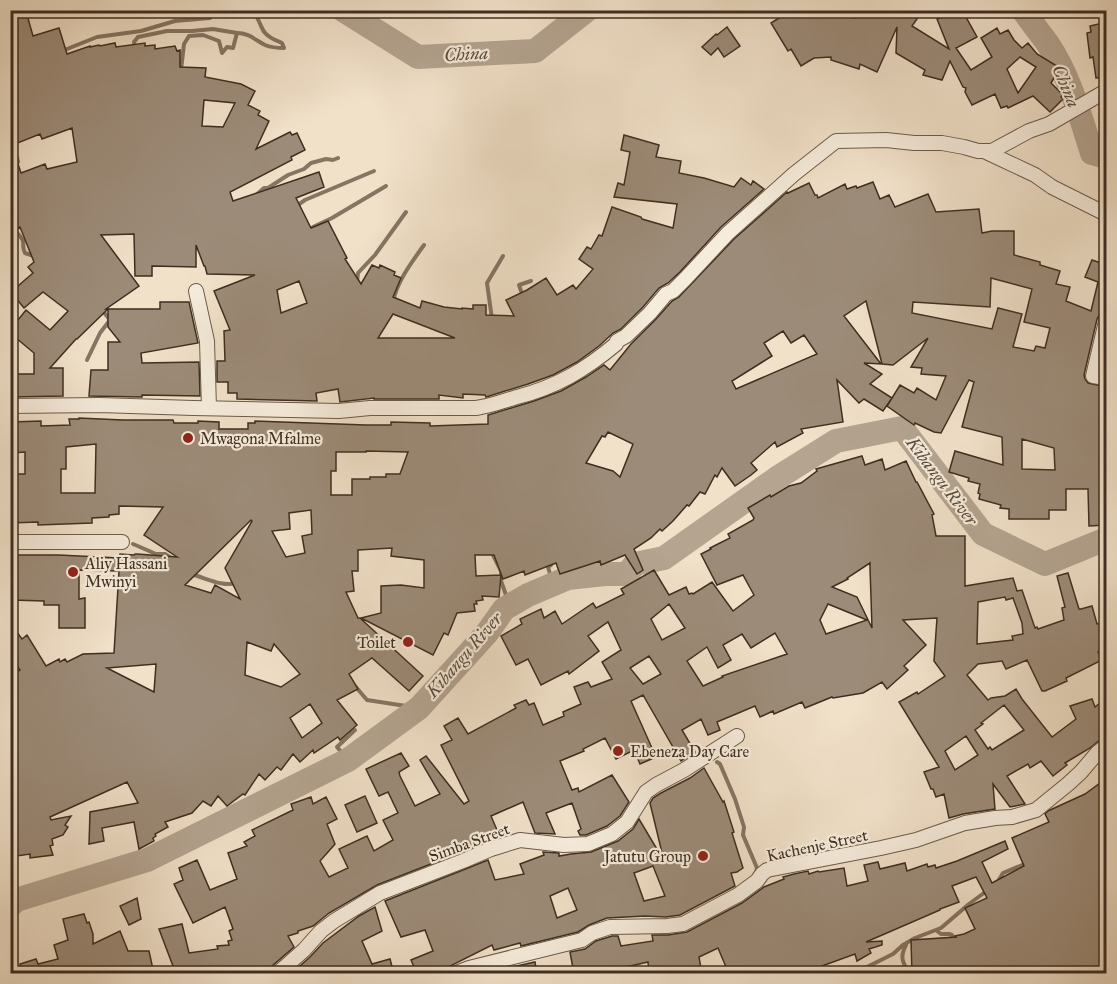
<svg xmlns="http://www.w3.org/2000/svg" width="1117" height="984" font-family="'IM FELL Great Primer',serif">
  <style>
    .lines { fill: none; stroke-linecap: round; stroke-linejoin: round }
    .stream { stroke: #857563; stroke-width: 4 }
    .river { stroke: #b4a490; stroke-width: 24 }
    .building { fill: #9c8b78; stroke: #3f2e20; stroke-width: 1.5; fill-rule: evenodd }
    .street-casing { stroke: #6c5b4a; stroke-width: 16 }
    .street { stroke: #f6ecdc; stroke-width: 14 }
    .poi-dot { fill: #8f2418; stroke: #f6ecdc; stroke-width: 2 }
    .labels { text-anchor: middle; stroke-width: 4.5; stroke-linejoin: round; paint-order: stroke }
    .poi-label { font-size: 16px; fill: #3f2e20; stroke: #f6ecdc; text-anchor: start }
    .street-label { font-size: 16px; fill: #3f2e20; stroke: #f6ecdc }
    .water-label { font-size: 18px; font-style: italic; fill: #5c4c3c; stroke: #f6ecdc }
  </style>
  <rect width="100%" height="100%" fill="#f1e1c9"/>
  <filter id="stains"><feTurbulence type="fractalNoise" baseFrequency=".00333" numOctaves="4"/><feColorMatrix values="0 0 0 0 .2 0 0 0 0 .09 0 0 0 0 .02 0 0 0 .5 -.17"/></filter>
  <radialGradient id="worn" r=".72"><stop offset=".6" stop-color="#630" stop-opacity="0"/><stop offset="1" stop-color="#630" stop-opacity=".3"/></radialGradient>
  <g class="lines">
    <g class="stream">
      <path d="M237,33c12,0 18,7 28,12 5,2 13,3 19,3l-2,-5c-7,-3 -17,-7 -20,-15 -3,-6 -5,-12 -9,-18"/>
      <path d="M135,49l-1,-7 4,-5 29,-6h25l21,-2 24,4 -4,15 -6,-1 -5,6 -3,-12 -16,-6 -14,1 -5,8 -3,26"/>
      <path d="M62,51l35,-14 44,-6 34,-10 35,-3 5,-8"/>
      <path d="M11,152l6,5 1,5 -4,1"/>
      <path d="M256,195l8,-7h4l20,-13 16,-6 7,-6 15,-4 7,1 5,-2"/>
      <path d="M295,207l10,-7 69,-29"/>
      <path d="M12,227c3,4 9,9 11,14 1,5 -1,7 2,12l9,3"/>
      <path d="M314,229l-1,-2 19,-9 54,-32"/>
      <path d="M357,282l1,-9 17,-18 31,-43"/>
      <path d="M521,291l-2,-6 12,-4"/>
      <path d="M393,302c4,-21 19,-40 31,-57"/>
      <path d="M492,319l-5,-36 16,-27"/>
      <path d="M87,360l13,-27 10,-13 -8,-10"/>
      <path d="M133,544l23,10h9l6,4"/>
      <path d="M491,551l10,20v10l9,25"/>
      <path d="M550,561l1,4 -3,2 5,17"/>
      <path d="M192,572l2,3c14,4 29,12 43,8"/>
      <path d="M355,686l12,14 52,8"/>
      <path d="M348,760l-11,-13 18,-17"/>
      <path d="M717,762l3,2 15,35 9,28 -1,8 14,33 -1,5"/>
      <path d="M997,883l6,-10 24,-10"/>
      <path d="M937,931l4,3h8l3,1 2,5"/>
      <path d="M906,945c-7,13 -3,18 4,29"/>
      <path d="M853,974l40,-20 10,-9 12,-7 26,-10 28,-24 19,-14"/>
      <path d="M1105,974l1,-4"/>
    </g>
    <g class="river">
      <path d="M343,10l75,47 117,-6 52,-41"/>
      <path d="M1023,10c8,12 17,23 25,34 22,33 32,72 44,109l14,4"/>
      <path d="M10,906l6,-6 131,-40 201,-100 71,-52 68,-75 17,-24 24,-14 40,-17 37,-4h22l8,-10 29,-6 113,-80 59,-37 66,-13 81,106 62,30 61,-25"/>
    </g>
  </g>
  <g class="building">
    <path d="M10,10h8l2,7 7,-2 6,21 26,-8 8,26 23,-8v1l9,-2 1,1 15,-3 1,4 29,-4v3l10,-1v4l20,-3 2,5 3,-1v17l26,1 -1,9 36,7 14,7 -7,14 12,6 -2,4 11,6 -13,28 34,-17 2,3 5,-2 8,17 -14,7 1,3 -62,32 3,9 86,-29 5,15 -28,11 15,30 17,-7 19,37 -2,1 16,25 11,-19 7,3 1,-3 15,7 -1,3 7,3 -8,19 27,11 2,-7 22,6 18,2v-1l11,1v-4h13v10l28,1 -8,-16 21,-10 19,-12 11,17 16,-10 3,4 17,-20 -14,-10 8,-12 4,2 8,-14 3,1 10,-29 29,10 1,2 31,9 4,-24 -63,-7 4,-14 6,2 6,-33 -9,-2 3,-15 35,10 -3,12 25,4 -2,12 25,5 30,9 7,-9 10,7 2,-4 11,8 -43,38 -41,45 -12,11 -9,5 -16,19 -22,22 -8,4 -14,13 -22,16 -24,13 -25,9 -42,13 -1,-2 -22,-1v4l-24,-3v4h-65v-1l-34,4 -2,-13 -22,4 1,8 -80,-2v-6h-9v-11h-11v-21h8l-1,-30 6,-1 -16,-39 41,-16 -48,-1 -2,-8h-1l-8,-21v22l-44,-1v10h-17l-1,-42 -33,1 38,51 -33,23h54v-7h29l9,41 -57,10 1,10 57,-1 1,34 -58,-1v2l-53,-1 2,-26h17v-28h12l-12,-15v-18l-31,30h-1l-26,29h13v28l-53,1v-23h24v-21l-24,-20v-3l16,-20 24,20 18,-19 -25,-19 -19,16 -13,-16 22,-19 -5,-6 6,-5 -14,-35 -10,6v-84h3l8,24 24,-9 2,5 30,-7 -5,-34 -30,11 -2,-5 -30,12zM204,100l31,3 -12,24 -21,-1zM299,281l8,22 -26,10 -4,-23zM393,314l62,24h-77z"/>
    <path d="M772,10h22l5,7 3,-3 2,2 10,-6h14l2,5 26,3 1,-4 12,3 2,-7 19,5 3,-5h12l12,9 -5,7 37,23 -12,-30 25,-9 15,27 -21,11 15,22 21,-13 -11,-19 16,-10 3,6 8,-4 6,10 8,8 6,-5 9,11 23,14 -9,15 12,12 -2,2 2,2 -13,13 -17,-16 -25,12 -1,-2 -6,2 -6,-14 -23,11 -7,-13 1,-4 -3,-1 -13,-26 -8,19 -19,-5 2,-5 -29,-17 1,-26 -20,45 -17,-8 -1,5 -28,-9v-3l-17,1 -13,8 -10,-17 -3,2 -17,-28 8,-5zM1020,57l16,10 -18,26 -11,-24z"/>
    <path d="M1107,22v55l-11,1 -3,-21 -3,1 -3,-25 4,-1 -1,-6z"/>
    <path d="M727,27l13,19 -16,11 -6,-9 -7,7 -9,-8 14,-13 1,1z"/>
    <path d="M873,182l7,17 9,-4 6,12 33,-13 8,18 43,-3 3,24 10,-2h22v24l26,7v3l20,6 -4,13 14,3 -4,14 25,10 7,-29 -13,-5 7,-17 15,5v47l-7,2 -3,5 -13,56 1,4 3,4 19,4v74h-3l3,29v35l-18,1 -1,-37h-22v21h-17v9h-40v-10l-9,-1 1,-3 -22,-6 1,-5 -2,-1 2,-9 -12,-3 1,-3 -20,-6 6,-21 48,14 -1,-28 -40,-10 12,-45 -5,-2 -28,53 -7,-1 -19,-9 -1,2 -27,-19 13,-21 14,8 3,-5 19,12 10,-24 -25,-2 1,-6 -11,-1 17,-29 -35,27 -11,-1 -16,-63 -22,15 37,48 -17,-1 18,11 -12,10 22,14 -9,13 -19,-12 -5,4 -22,-23 6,42 -42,7 2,4 -26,14 -2,-5 -24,21 6,7 -6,5 -16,11 -13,-18 -5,9 -2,-2 -10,19 -5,-2 -11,14 -2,-1 -14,16 -11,10 -2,-2 -9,9 -17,11 9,21 -6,4 -12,-19 -24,10 -1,-4 -40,13 -4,-11 -31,12 -1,-4 -21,8 -9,-24h-19l1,21 25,-1 -2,22 -17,-1 1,4 -7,1 1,3h-3l1,7 -18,2 -9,22 -4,-2 -11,22 -72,-37 20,-5v-27l20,-1 23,3v-28l-33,-4 1,-8 -34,2v21h-6l2,20 -8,1 12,26h2l63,58 -14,15 -37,-33 -23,16 9,15 -21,11 20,25 -17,15 -2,-3 -24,16 -1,-3 -13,12 -7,-8 -12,16 -4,-3 -12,13 -6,-6 -14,21 -2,-1 -16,12 -9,-10 -7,10 -8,-5 -11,12 -27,9 3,5 -13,7 1,2 -3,2 1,3 -15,8 -5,-27 -32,6 2,13 -15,3 1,-32 48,-9 -11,-21 -77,35 1,3 20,-4 -6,9 3,2 -5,8 -11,4 1,6 -3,1 3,9 -23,3v-4l-20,3v-182l10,-5 -10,-14v-33l12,16 5,-4 19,31 13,-7 1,3 5,-3 2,3 16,-8 31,-1 5,-82 -40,-1v29l6,-1v30h-26v-23h-15v-4l-32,-1 1,-45h46l60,3 1,-4 14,1 1,-1h2l40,3 -33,-22 19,-28 -44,-1v8l-10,1v2l-17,1v5l-54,2v-3l-28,1 2,-49h13v-22l-15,1v-31l31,-1v5l29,-1 -1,-6h10v-1l44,2h50l1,3h24v-2l21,1v7h29v-6h7v-2l111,4h25v-3l39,1v3l58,-2v-9l46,-14 27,-10 25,-14 18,-12 6,5 21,-26 25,-25 16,-18 7,-4 55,-58 53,-47 1,1 21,-10 6,12h2l1,3 27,-14 2,5 9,-3 1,2zM991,278l41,11 -8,33 26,6 -5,20 -9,-2 -2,5 -21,-4 9,-33 -24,-6 -6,21 -80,-16 1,-11 77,5zM783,331l8,12 13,-8 13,19 -81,35 -4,-8 40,-25 -8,-13zM608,432l25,12 -13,33 -7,-6 -27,-8 16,-27 3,1zM1022,439l32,9 1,22 -33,-1zM96,444l-1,49h-34v-24h5v-22zM366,451l42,1 -8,22h-14v3h-16v2h-18v16h-21v-24h5v-19h30zM311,510l1,24 -10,2 3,17 -19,4 -14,-26 18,-2 -1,-16zM251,520l1,1 -27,47 15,31 -25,-14 -4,8 -26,-8zM247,642l24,9 3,-7 26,30 -19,13 -36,-12zM156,664l-2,28 -47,-24zM310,704l12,19 -20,15 -12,-20z"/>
    <path d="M862,456l3,9 17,-6 3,11 21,-9 10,21h1l17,32 -2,1 4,21h29v50l48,-8 4,13 5,-1 13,38 2,-1 1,2 26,-9 -2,-12 3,-1 -8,-31 11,-3 11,36h2l11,-3 5,18 10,-2v23l-8,3 2,3 -3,1 4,8 -36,18 1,3 -22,10h-3l-15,-31 -21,9 -4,-8 -24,3 -11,11 21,25 3,-2 14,-2 11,-7 6,10 30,38 24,-18 -6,-13 22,-7 3,8 5,-4 7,8v26l-6,2 -11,9 -25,15 2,2 -14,11 -12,-15 -11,7 -2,-4 -21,12 18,28 -15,3 -17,-23 2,25 -32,5 -14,4 -5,-24 -8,3 -3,-8h-2l-7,-17 15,-5 -40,-65 18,-10 1,2 27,-18 -11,-15 3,-43 -34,2 23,25 -22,21 4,4 -21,19 -5,-7 -19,11 -30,5 -1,-1 -27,11 -3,-6 -28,12 -1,-3 -13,6 -5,-11 -38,16 3,8 -12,5 -7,-16 -19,11 13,22 -14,9 -38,-66 -12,6 25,56 -16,7 -6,-14 -18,9 -11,-21 -22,11 1,2 -24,10 12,29 6,-2 1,4 33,-17 17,27 -9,14 -13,10 -21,9h-6l-2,-4 3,-2 -9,-26 -26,10 9,21 -20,-1 -12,-31 -32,14 9,21 -123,48 -48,28 -16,13 -15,5v2l-10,3 6,11 -23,20 -3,7h-92l-17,-45 23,-5 7,29 29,-4 -1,-3 12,-1 -1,-4 4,-1 -3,-9 4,-2 -8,-22 -32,16 -19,-39 9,-4 -4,-12 18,-8 13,30 27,-11 -9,-26 19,-7 -3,-4 11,-6 -3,-6 41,-20 -2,-6 20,-7 2,7 13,-7 11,22 -10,5 8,20 -15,17 9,16 19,-9 -9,-19 28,-13 7,15 19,-11 -10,-20 15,-7 -10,-21 -9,4 -13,-27 35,-16 8,13 -10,6 1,4 15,30 25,-12 -20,-34 6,-4 38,48 5,-3 -28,-56 11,-5 -8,-14 14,-8 10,16 48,-26 -2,-3 12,-5 3,5 5,-2 9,22 21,-9 -1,-4 18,-8 -7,-17 14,-5 3,5 21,-8 -10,-17 19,-12 -13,-28 -20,14 11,15 -30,23 -1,-3 -27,14 -13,-26 -12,6 -15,-29 21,-12 -2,-5 21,-10 3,9 11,-7 7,13 31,-21 3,5 28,-14 -3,-5 33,-19 15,25 17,-8 3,7 3,-1 1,1 19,-12 21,29 21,-16 -5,-9 -6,-11 -26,10 -16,-31 10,-5 -1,-1 20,-10 -2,-4 25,-14 1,-2 -6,-10 22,-13 1,2 18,-11 12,-3 16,-12 -1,-2zM870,563v5l2,60 -15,-31 -25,-10 16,-8 -1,-1zM1005,597l1,3 7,-2 9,25 1,11 -11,2 1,4 -36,4 1,-42zM669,604l16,24 -23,12 -11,-21zM828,604l39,16 -41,14 -6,-14zM775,633l12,21 -65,22 1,1 -20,9 -16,-25 20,-14 11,21 13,-8 -8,-15 19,-11 9,14zM649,656l12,18 -18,10 -13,-16zM1004,705l20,25 -32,20 -2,-3 -2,2 -13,-19 8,-6 -2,-1zM966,736l12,19 -23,15 -10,-19z"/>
    <path d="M704,768l19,34 1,-1 10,31 -2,1 11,35 -6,4 -6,1 4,13 -2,1 -53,28 -14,2 -21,-1 -38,2 -18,7 -11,7 -57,14 -1,-3 -26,7 -2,-5 -42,21 -3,3 -2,5h-28l-6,-14 22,-9 -8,-21 -24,7 -16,-36 103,-41 7,20 29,-6 -4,-10 24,-9 -1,-3 16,1v3l12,-2 20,-2 27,-11 15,-12 6,-10 25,42 -14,-58 3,-5 8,-5 29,-15zM653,866l12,30 -21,5 -10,-28zM568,888l9,22 -20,8 -7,-22z"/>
    <path d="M1107,778v191l-7,5h-25l-6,-6 -8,6h-149l-1,-34 45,-3 -1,-1 9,-2 11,-5 -10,-21 22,-10 -11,-21 -24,9 7,16 -19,7v1l-74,32 16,-1v4l-13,4 2,4 -14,8 -2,-7 -55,20h-71l-11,-26 -19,9 3,17h-53l-1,-12 -35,8 2,4h-41l-4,-22 15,-3 11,-8 16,-5h6l3,10 32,-5 -1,-6h16l19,-3 55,-29 22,-16 20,-8 -1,-2 11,-3 14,-3 1,3 9,-3 1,1 25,-4 3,18 21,-5 -4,-16 14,-3 2,7 25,-6 2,8 20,-7 1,3 7,-2 1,3 21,-7 48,-20 3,8 -26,13 10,21 32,-17 -12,-28 37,-16 -4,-8 3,-3 37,-17z"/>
    <path d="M365,796l12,27 -20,9 -12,-27z"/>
    <path d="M137,898l4,21 -12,6 -9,-19z"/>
    <path d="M375,907l7,24 -20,10 10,23 18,-5 4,15h-103l19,-17 13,-14 36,-27z"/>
    <path d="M84,914l3,9 2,-1 4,12v10l27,-13 8,20h21l5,23h-137v-4l4,-1 -1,-5 16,-5 2,5 20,-5 -4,-14 14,-5 -5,-21z"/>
    <path d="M535,962l2,12h-33l-1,-5z"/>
  </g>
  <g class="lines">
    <defs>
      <g id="street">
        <path d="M986,152l49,23 17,12 54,27"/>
        <path d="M196,291l11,50 2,67"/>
        <path d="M1106,321l-13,55 13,2"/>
        <path d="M10,406l89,-1 94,3 146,3 31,-3h106c15,-2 27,-7 41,-11 39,-10 68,-27 99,-53l1,-3 9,-5 24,-23 16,-19 7,-3 13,-13 42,-45 66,-59 42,-33 50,-1 28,3h28l22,4 14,4h14l37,-20 20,-7 57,-33"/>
        <path d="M10,542h112"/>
        <path d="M277,974l27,-24 17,-19 13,-10 46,-28 83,-32 28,-12 29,-9 44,5 24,-1 24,-10 15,-12 19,-30 10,-7 28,-15 53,-34"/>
        <path d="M454,974l15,-6 113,-28 10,-7 18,-6 57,-1 16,-2 55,-29 19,-14 5,-7 5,-4 114,-22 35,-8 49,-17 30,-5 17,-1 24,-7 32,-26 13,-12 17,-20 8,-6"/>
      </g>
    </defs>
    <use href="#street" class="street-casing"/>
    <use href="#street" class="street"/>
  </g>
  <g class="poi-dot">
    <circle cx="188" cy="438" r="6"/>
    <circle cx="73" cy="572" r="6"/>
    <circle cx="408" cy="642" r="6"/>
    <circle cx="618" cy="751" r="6"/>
    <circle cx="703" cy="856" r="6"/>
  </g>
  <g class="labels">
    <g class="poi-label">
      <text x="200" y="444">Mwagona Mfalme</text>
      <text x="85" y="569">Aliy Hassani<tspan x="85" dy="18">Mwinyi</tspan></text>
      <text x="396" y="648" text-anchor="end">Toilet</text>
      <text x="630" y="757">Ebeneza Day Care</text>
      <text x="691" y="862" text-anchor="end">Jatutu Group</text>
    </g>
    <g class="street-label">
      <text transform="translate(469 842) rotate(-20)" y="6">Simba Street</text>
      <text transform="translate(817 845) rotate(-12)" y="6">Kachenje Street</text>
    </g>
    <g class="water-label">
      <text transform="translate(466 54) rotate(-3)" y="6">China</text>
      <text transform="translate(1066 86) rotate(67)" y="6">China</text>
      <text transform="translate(942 481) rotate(53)" y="6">Kibangu River</text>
      <text transform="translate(464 655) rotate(-49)" y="6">Kibangu River</text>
    </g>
  </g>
  <rect width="1117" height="984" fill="none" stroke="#f1e1c9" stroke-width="36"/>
  <rect x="12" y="12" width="1093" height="960" fill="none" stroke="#3f2e20" stroke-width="3"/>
  <rect x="18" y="18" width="1081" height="948" fill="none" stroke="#3f2e20" stroke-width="1.5"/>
  <rect width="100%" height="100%" filter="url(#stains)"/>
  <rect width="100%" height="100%" fill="url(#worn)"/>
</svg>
